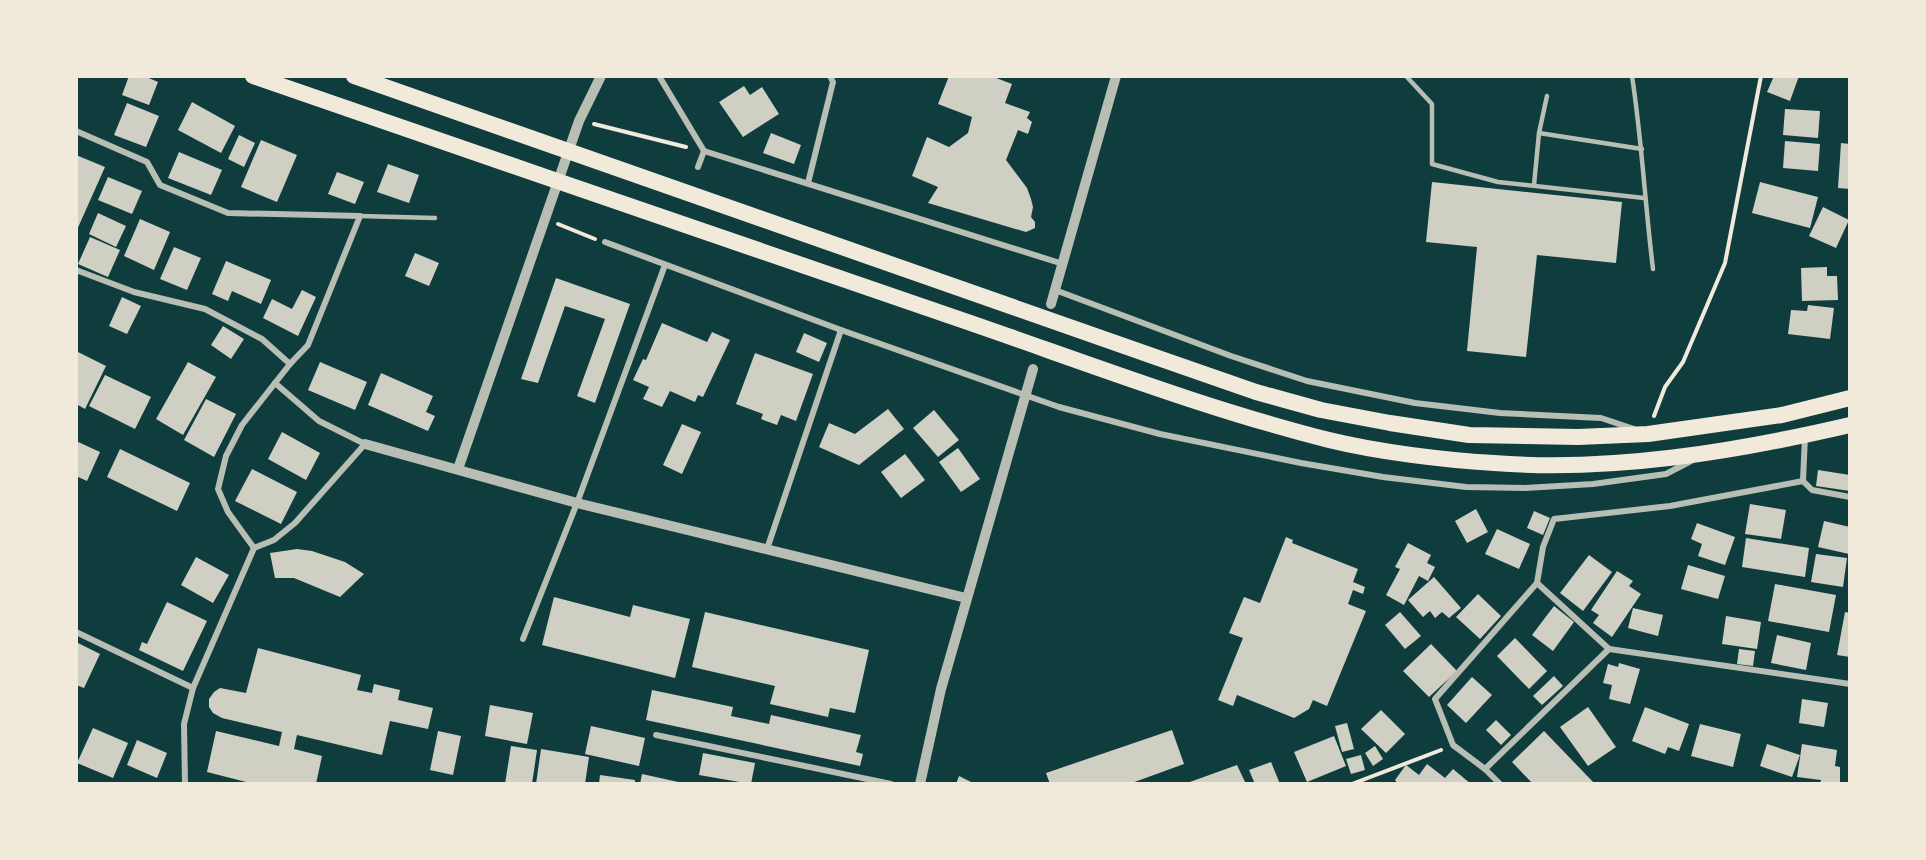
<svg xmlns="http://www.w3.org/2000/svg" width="1926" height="860" font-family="'Varela Round',sans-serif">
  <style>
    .building { fill: #cfcfc3 }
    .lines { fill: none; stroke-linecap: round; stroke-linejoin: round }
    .path { stroke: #f1e9da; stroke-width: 4 }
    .service { stroke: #b8beb3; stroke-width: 4.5 }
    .minor { stroke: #b8beb3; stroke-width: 6 }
    .tertiary { stroke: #b8beb3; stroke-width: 10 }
    .trunk { stroke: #f1e9da; stroke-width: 16 }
  </style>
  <rect width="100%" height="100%" fill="#0f3d3e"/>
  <g class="building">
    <path d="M129,76h15l14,6 -9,23 -27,-10z"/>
    <path d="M949,76h42l21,8 -7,19 25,9 -3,6 5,4 -4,12 -10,-4 -12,30 21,28 4,11 2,8 -2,10 4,5v6l-9,4 -98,-29 10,-16 -26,-11 15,-39 22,10 19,-14 4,-16 -34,-13z"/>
    <path d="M1774,76h25l-9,25 -23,-9z"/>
    <path d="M744,86l6,9 12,-8 17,27 -36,23 -24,-35z"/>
    <path d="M192,102l43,24 -14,27 -43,-23z"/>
    <path d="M127,103l32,13 -13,31 -32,-12z"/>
    <path d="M1785,109l35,2 -2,27 -35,-3z"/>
    <path d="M771,133l30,12 -7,19 -31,-11z"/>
    <path d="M239,135l16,8 -11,24 -16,-8z"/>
    <path d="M261,140l36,15 -20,47 -36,-15z"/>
    <path d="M1785,141l35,3 -2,27 -35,-3z"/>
    <path d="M1841,143l9,1v45l-12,-1z"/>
    <path d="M179,152l43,18 -11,25 -43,-17z"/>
    <path d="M76,155l29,12 -29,65z"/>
    <path d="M388,164l31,11 -10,28 -32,-11z"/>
    <path d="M337,172l27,10 -9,22 -27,-10z"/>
    <path d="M108,177l34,14 -10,23 -34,-14z"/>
    <path d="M1432,182l190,20 -6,61 -79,-8 -11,102 -59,-6 10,-104 -51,-5z"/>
    <path d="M1760,182l58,15 -8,31 -58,-15z"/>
    <path d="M1823,207l26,13 -13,28 -27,-12z"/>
    <path d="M98,213l28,13 -10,21 -27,-13z"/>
    <path d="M140,219l30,13 -16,38 -30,-14z"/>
    <path d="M90,237l30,13 -12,27 -30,-13z"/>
    <path d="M174,247l27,11 -14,32 -27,-11z"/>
    <path d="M415,253l24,10 -10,23 -24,-10z"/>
    <path d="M226,261l45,19 -10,24 -29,-13 -4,10 -16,-7z"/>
    <path d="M1827,267v9h10l1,24 -36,1 -1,-33z"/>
    <path d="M556,278l74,26 -35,99 -18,-7 28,-77 -40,-13 -27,77 -17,-4z"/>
    <path d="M302,290l14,7 -18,39 -35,-18 9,-19 20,10z"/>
    <path d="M122,297l19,9 -14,28 -18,-8z"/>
    <path d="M1808,305l26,3 -4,31 -42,-5 3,-24 16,1z"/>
    <path d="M662,323l45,19 5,-10 18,8 -27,57 -5,-2 -3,7 -25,-11 -8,16 -19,-8 6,-12 -16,-7 10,-21 3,1z"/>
    <path d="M223,326l21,13 -13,20 -20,-14z"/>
    <path d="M804,333l23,10 -8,19 -23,-10z"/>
    <path d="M76,351l30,15 -21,43 -9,-5z"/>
    <path d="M755,353l58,21 -17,47 -15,-6 -4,10 -16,-6 2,-5 -27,-10z"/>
    <path d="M188,362l28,15 -33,58 -27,-16z"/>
    <path d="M320,362l47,20 -12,28 -47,-20z"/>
    <path d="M381,373l52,23 -7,16 9,4 -7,15 -60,-26z"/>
    <path d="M105,375l46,22 -16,32 -46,-23z"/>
    <path d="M206,399l30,15 -22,43 -30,-17z"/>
    <path d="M888,409l16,20 -45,36 -40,-18 10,-24 26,11z"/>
    <path d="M934,410l25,30 -21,17 -25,-29z"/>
    <path d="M682,424l19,8 -19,42 -19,-9z"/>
    <path d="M282,432l38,21 -14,27 -38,-21z"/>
    <path d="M76,441l24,11 -13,29 -11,-5z"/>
    <path d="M958,448l22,31 -19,13 -22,-30z"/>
    <path d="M120,449l70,34 -13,28 -70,-34z"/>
    <path d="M905,454l20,26 -24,18 -20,-26z"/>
    <path d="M252,469l45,23 -16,32 -46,-23z"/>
    <path d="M1818,470l32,5v16l-34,-5z"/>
    <path d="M1750,504l36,6 -5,29 -36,-5z"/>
    <path d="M1476,509l12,23 -21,11 -12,-22z"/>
    <path d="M1534,511l16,7 -7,17 -16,-7z"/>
    <path d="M1824,521l26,6 -1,27 -31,-7z"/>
    <path d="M1697,523l38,14 -10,28 -27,-9 4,-12 -11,-5z"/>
    <path d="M1497,529l33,15 -11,25 -34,-15z"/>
    <path d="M1286,537l7,3 -1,3 66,26 -5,13 12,5 -2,7 -10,-4 -5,14 18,7 -39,95 -14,-6 -4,9 -15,9 -57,-23 -4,11 -15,-6 25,-62 -14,-5 15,-36 16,6z"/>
    <path d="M1746,538l63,10 -4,29 -63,-10z"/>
    <path d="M1408,543l23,12 -4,8 8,4 -7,14 -9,-5 -15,29 -18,-10 14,-26 -5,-2z"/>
    <path d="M297,549l15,2 33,11 19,12 -24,23 -46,-19h-19l-5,-25z"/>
    <path d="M1816,554l31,4 -4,29 -32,-5z"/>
    <path d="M1589,555l23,17 -29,39 -23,-18z"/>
    <path d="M196,557l33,18 -16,28 -32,-18z"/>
    <path d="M1688,565l37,11 -7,23 -37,-10z"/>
    <path d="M1617,571l16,10 -4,5 12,8 -29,43 -19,-14 6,-8 -8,-5z"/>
    <path d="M1434,577l27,31 -12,10 -7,-6 -7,6 -5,-7 -7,6 -15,-17z"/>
    <path d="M1775,584l61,11 -7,37 -61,-11z"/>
    <path d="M1478,594l23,22 -21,23 -24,-22z"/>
    <path d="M554,597l76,20 3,-12 57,14 -15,59 -133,-33z"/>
    <path d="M167,602l40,19 -24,50 -44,-21 3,-8 5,2z"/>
    <path d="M1554,606l20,16 -21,29 -21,-16z"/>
    <path d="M1633,608l30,7 -5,21 -30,-8z"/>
    <path d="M705,612l164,38 -14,63 -25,-5 -2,9 -58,-13 5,-18 -83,-19z"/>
    <path d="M1400,612l21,24 -16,13 -20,-24z"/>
    <path d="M1845,612l5,1v44l-13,-2z"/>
    <path d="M1726,616l35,6 -4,27 -35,-5z"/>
    <path d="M1777,635l34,8 -5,27 -35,-7z"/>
    <path d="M1515,638l32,33 -18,18 -32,-33z"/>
    <path d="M76,642l24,12 -16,34 -8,-3z"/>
    <path d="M1431,644l26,27 -28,26 -26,-26z"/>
    <path d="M258,648l103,27 -4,15 15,3 2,-9 26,6 -2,10 35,8 -5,21 -38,-8 -8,34 -85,-20 -3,14 28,7 -6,28h-62l-47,-12 9,-41 63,15 3,-14 -60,-14 -9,-5 -4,-6v-8l5,-7 6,-4 26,5z"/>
    <path d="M1739,649l16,2 -2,15 -16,-2z"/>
    <path d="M1619,663l21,6 -10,35 -21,-5 3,-14 -9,-2 5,-19 10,3z"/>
    <path d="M1554,676l9,10 -21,19 -9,-9z"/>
    <path d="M1472,677l20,18 -26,28 -19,-18z"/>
    <path d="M652,690l81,17 -2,9 38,8 2,-9 90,20 -5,17 7,2 -3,12 -214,-46z"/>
    <path d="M1802,699l26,4 -4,24 -25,-4z"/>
    <path d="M490,705l43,8 -6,31 -42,-8z"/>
    <path d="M1588,707l28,40 -28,19 -28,-39z"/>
    <path d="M1645,707l44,17 -10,27 -11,-4 -3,7 -33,-13z"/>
    <path d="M1381,710l24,24 -19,19 -25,-24z"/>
    <path d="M1496,720l15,15 -10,10 -15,-15z"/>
    <path d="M1347,723l7,26 -12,3 -7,-26z"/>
    <path d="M1700,724l41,10 -8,33 -42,-11z"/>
    <path d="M591,726l54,12 -6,28 -54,-12z"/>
    <path d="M93,728l35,15 -15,35 -36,-15z"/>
    <path d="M1172,730l12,34 -55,20h-79l-4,-11z"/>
    <path d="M438,731l23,5 -8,39 -23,-5z"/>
    <path d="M1544,731l51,53h-62l-21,-22z"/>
    <path d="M1334,736l12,30 -39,16 -13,-30z"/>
    <path d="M137,740l30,13 -10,25 -30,-13z"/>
    <path d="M1767,744l33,11 -8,22 -32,-11z"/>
    <path d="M1802,744l35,6 -2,16 5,1v17h-20l1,-4 -24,-3z"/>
    <path d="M511,746l26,4 -5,34h-27z"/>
    <path d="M1375,746l8,13 -10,7 -8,-13z"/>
    <path d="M541,749l48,8 -4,27h-49z"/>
    <path d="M703,753l52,10 -4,21 -52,-9z"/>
    <path d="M1361,755l4,15 -14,4 -5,-15z"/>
    <path d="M1271,762l9,22h-25l-6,-14z"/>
    <path d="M1427,764l18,14 8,-9 18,15h-73l-3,-4 11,-15 13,10z"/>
    <path d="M1237,765l9,19h-59v-1z"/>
    <path d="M642,774l41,9 -1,1h-42z"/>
    <path d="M600,775l35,5v4h-36z"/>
    <path d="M959,776l16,8h-19z"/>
  </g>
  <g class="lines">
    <g class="path">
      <path d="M594,124l92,23"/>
      <path d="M558,224l37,15"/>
      <path d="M1654,416l11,-29 18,-25 42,-99 36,-187"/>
      <path d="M1352,784l89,-34"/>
    </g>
    <g class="service">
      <path d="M1406,76l26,28v60l66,18 146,16"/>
      <path d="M1632,76c10,65 13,129 21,193"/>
      <path d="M1539,133l103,16"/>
      <path d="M1534,185l5,-52 8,-37"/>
      <path d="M360,216l75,2"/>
    </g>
    <g class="minor">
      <path d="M659,76l45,75 359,113"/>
      <path d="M76,131l71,31 13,23 68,28 132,3 -52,129 -18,19 -48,61 -16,31 -8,33 10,23 26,36"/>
      <path d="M698,167l6,-16"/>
      <path d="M808,183l25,-101 -3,-6"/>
      <path d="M605,242l236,88 218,77 101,27 141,29 82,14 83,10 59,1 68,-4 73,-10 25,-13"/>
      <path d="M76,270l58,22 71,17 57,30 28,25"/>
      <path d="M1055,290l176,66 76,25 108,22 85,10 101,5 33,11"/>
      <path d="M1805,436l-2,45 9,9 38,7"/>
      <path d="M767,549l74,-219"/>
      <path d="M1537,583l6,-36 11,-28 116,-13 133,-25"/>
      <path d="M76,632l117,56"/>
      <path d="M523,639l54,-136 88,-238"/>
      <path d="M656,735l235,49"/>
      <path d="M1485,769l124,-120 241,35"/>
      <path d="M185,784l-1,-60 9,-36 61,-140 20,-8 21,-17 70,-79 -46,-23 -44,-38"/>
      <path d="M1500,784l-15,-15 -32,-24 -18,-46 102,-116 72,66"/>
    </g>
    <g class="tertiary">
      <path d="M1051,304l65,-228"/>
      <path d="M365,444l212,59 389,95"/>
      <path d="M458,469l121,-348 22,-45"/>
      <path d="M920,784l21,-95 92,-320"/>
    </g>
    <g class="trunk">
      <path d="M253,76c234,81 469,162 703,242 123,42 246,90 373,122 49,12 114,20 165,23 119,9 240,-11 356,-38"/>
      <path d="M354,76l810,284 92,32 65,18 69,13 79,12 109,2 70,-3 134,-19 68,-17"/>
    </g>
  </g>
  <rect width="1926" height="860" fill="none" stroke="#f1e9da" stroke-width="156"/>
</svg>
